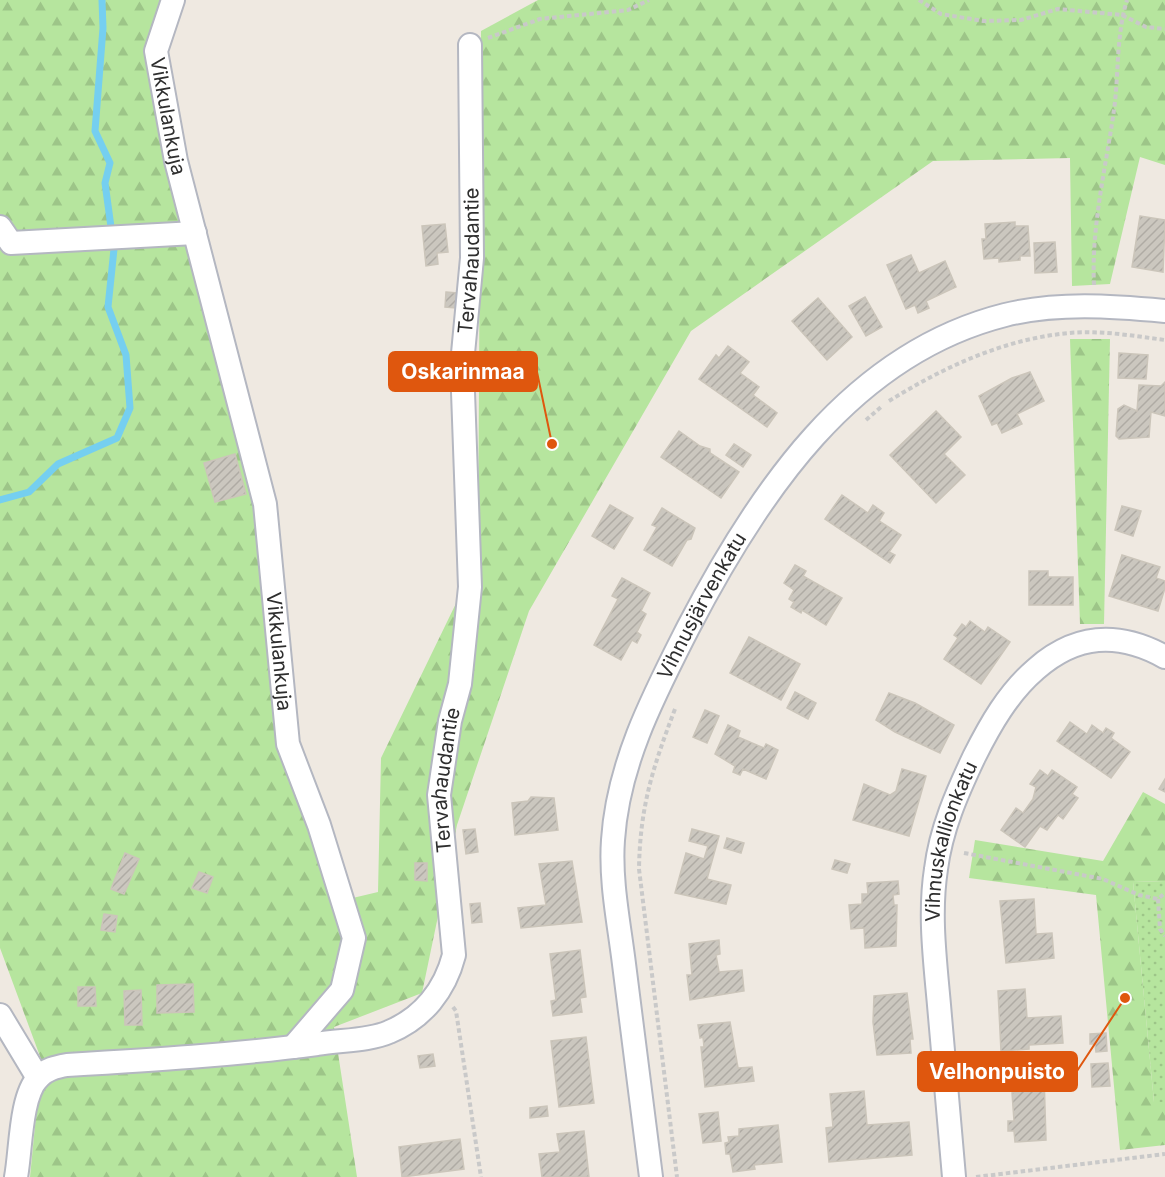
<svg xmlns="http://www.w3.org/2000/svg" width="1165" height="1177" font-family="Inter,sans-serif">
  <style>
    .forest { fill: url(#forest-firs) }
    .park { fill: url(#park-dots) }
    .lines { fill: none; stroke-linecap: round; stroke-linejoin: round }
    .stream { stroke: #75cff0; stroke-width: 7 }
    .building { fill: url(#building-hatch); stroke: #cbc5ba; stroke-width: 1.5 }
    .minor-casing { stroke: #b4b7c1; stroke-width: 26 }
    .path { stroke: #c9c9c9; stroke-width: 4; stroke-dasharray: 4.5 3; stroke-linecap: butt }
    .minor { stroke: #fff; stroke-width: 22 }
    .labels { text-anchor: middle; stroke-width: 4.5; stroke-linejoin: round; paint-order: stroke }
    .street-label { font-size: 20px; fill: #2e2e2e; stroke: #fff }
    .leader { fill: none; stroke: #df570e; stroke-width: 2 }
    .callout-dot { fill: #df570e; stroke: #fff; stroke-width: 2 }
    .callout { fill: #df570e; stroke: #df570e; stroke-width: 2 }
    .callout-label { font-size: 21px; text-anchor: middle; font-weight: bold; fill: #fff }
  </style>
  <defs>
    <pattern id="forest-firs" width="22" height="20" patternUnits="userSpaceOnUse" patternTransform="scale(1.5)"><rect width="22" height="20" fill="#b6e59e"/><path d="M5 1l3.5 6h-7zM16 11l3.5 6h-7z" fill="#9dc588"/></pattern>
    <pattern id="park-dots" width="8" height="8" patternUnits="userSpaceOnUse" patternTransform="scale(1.5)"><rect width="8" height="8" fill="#b6e59e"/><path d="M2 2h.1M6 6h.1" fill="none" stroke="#9dc588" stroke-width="1.8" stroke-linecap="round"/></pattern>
    <pattern id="building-hatch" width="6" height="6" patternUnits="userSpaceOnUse" patternTransform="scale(1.5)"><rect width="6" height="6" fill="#cbc7bf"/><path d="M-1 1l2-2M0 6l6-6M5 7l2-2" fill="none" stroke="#afaba4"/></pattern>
  </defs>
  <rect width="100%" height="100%" fill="#efe9e1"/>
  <g class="forest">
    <path d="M0,0h181l-25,51 101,455 26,240 57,155 38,-9 3,-134 97,-200 3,-527 57,-31h627v165l-25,-8 -30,127 -38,2 -2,-128 -137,3 -242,170 -162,280 -72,214 -35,168 -88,34 23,150h-327l8,-82 10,-17 -48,-130z"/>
    <path d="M1070,339h40l-6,285h-24z"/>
    <path d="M1143,792l22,12v77l-32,1 21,220h11v43l-45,5 -24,-255 -127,-17 6,-38 128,21z"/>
  </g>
  <path class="park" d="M1165,881v221h-11l-21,-220z"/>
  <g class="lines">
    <path class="stream" d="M0,500l29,-8 29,-28 59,-26 13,-30 -4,-53 -18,-48 6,-58 -9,-66 5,-20 -15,-32 8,-103 -1,-28"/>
  </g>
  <g class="building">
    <path d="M1140,216l25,4 -2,52 -31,-5z"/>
    <path d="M1015,222v4h13l2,30h-10v4l-21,2v-4l-15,1 -2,-20h4l-1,-15z"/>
    <path d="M445,224l3,28 -11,1 1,11 -12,2 -4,-40z"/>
    <path d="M1055,242l2,30 -22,1 -1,-30z"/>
    <path d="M911,255l8,18 26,-12 11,26 -30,14 3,7 -11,5 -3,-8 -9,4 -19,-44z"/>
    <path d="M446,292l11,1 -1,15 -11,-1z"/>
    <path d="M865,297l17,30 -16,9 -17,-30z"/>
    <path d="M818,298l34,39 -25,23 -35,-39z"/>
    <path d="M728,346l21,16 -9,11 19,14 -6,8 24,18 -10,14 -68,-48 17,-24 3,3z"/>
    <path d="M1119,353l29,2 -2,24 -28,-1z"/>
    <path d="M1030,372l14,29 -27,13 5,10 -20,9 -5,-10 -5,2 -13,-29 33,-18z"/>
    <path d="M1165,382v34l-14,-4 -2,25 -30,2 -3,-3 2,-27 6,-4 13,6 2,-26 22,1z"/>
    <path d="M936,411l25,26 -17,17 21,21 -29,28 -46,-48z"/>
    <path d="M679,431l21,15 10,3v4l29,19 -18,26 -60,-41z"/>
    <path d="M734,444l17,11 -8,12 -17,-12z"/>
    <path d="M235,454l11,40 -31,8 -11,-39z"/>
    <path d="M842,495l26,18 5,-8 11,8 -5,8 22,14 -12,17 6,3 -5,8 -65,-44z"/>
    <path d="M610,505l23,13 -19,31 -22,-13z"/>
    <path d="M1122,506l19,5 -8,25 -18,-6z"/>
    <path d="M662,508l33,20 -4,11 -4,1 -15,26 -28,-16 13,-23 -5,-2z"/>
    <path d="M1122,555l38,12 -4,11 9,3v7l-7,23 -49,-15z"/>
    <path d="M795,565l11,6 -3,5 39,22 -16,27 -24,-15 -1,3 -10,-6 3,-5 -5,-3 5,-9 -10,-7z"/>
    <path d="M1029,571h19v6h25v28h-44z"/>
    <path d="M622,578l28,15 -9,18 5,3 -9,18 4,3 -4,8 -5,-3 -11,20 -27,-15 24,-46 -6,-3z"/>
    <path d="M970,621l15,11 3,-5 22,15 -29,42 -37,-25 14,-21 -4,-3 8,-11 4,3z"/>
    <path d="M749,637l51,27 -19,36 -51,-27z"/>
    <path d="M795,692l21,11 -8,16 -21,-11z"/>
    <path d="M889,693l26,10 39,22 -14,28 -45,-21 -19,-12z"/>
    <path d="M705,710l14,6 -12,27 -14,-6z"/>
    <path d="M1070,722l17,12 5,-9 11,8 3,-5 8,5 -3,5 19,14 -19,26 -54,-37z"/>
    <path d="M728,725l12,6 -2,6 26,11 2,-4 12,6 -12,29 -23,-10 -3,6 -7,-3 2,-6 -20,-12z"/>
    <path d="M902,769l24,7 -17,60 -56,-16 11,-36 26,11 6,-4z"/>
    <path d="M1040,770l8,6 4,-6 25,17 -5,7 6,4 -15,21 -5,-4 -11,15 -7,-4 -15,21 -24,-17 15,-22 7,5 10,-14 3,-12 -6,-3z"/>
    <path d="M1165,779v13l-6,-3z"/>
    <path d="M531,797l23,1 4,32 -43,5 -3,-32 16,-2z"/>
    <path d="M475,829l3,23 -12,2 -3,-24z"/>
    <path d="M692,829l27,7 -12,43 24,6 -5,19 -51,-11 11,-40 18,6 4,-13 -19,-5z"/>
    <path d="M727,838l17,5 -3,10 -17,-5z"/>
    <path d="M125,853l14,6 -15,35 -13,-5z"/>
    <path d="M835,860l15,4 -3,9 -15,-4z"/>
    <path d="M572,861l10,61 -61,6 -3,-20 28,-3 -7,-41z"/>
    <path d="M415,863h12v18l-12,-1z"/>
    <path d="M199,872l14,5 -6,16 -15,-5z"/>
    <path d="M898,881l1,13 -6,1 1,10h3l-1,41 -31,2 -1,-20 -13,1 -2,-24 13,-1v-10h6l-1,-11z"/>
    <path d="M1034,899l2,35 16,-1 2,25 -48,5 -6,-62z"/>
    <path d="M480,903l2,19 -10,1 -2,-19z"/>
    <path d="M104,914l13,2 -2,16 -14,-2z"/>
    <path d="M719,940l1,14 -4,1 3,17 23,-2 2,21 -54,9 -3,-25h5l-3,-31z"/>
    <path d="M580,950l6,47 -6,1 2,14 -29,4 -2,-15 5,-1 -6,-46z"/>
    <path d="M193,984l1,28 -37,1v-28z"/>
    <path d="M78,987h17l1,19h-18z"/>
    <path d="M1025,989l2,29 34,-2 2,27 -34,2v4l-28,2 -3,-60z"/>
    <path d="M141,990l1,35h-17l-1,-34z"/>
    <path d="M907,993l6,46h-3l1,14 -34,2 -4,-33 1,-26z"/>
    <path d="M730,1022l8,46 14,-1 2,14 -49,6 -4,-40h3l-1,-10 -3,1 -2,-13z"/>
    <path d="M1106,1033l1,18 -11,1 -1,-8h-5v-10z"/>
    <path d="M586,1037l8,66 -35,4 -8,-66z"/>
    <path d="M433,1054l2,12 -15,2 -2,-12z"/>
    <path d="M1108,1063l2,23 -18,1 -1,-23z"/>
    <path d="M1044,1075l2,65 -31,2 -1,-11h-6v-10h6l-2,-28 6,-1 -1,-15z"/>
    <path d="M864,1091l3,34 42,-3 3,33 -83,7 -3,-34 7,-1 -3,-33z"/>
    <path d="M547,1106l1,10 -18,2v-10z"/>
    <path d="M718,1112l3,29 -18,2 -4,-29z"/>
    <path d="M778,1125l4,37 -28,3 1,4 -22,3 -3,-18h-4l-1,-11 4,-1 -1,-5 11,-1v-7z"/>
    <path d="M584,1131l5,46h-47l-3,-23 21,-2 -3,-18z"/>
    <path d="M460,1139l4,30 -62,8 -3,-30z"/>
  </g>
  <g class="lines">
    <defs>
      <g id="minor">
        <path id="s1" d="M173,0l-17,51 20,110 89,343 23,240 31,81 35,113 -12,52 -49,57"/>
        <path d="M0,227l11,16 184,-10"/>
        <path d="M0,1015l38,63"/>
        <path id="s2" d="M16,1177c5,-26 4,-80 22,-99 8,-9 18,-11 29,-13 84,-5 167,-10 250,-21 22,-4 52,-3 72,-12 34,-14 56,-42 65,-77l-15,-160 11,-74 10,-37 10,-97 -8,-223 10,-106 -2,-213"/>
        <path id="s3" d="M651,1177c-9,-71 -18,-142 -27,-213 -5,-41 -14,-83 -11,-124 5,-77 41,-145 75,-212 69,-133 162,-274 317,-313 52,-13 107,-9 160,-4"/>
        <path id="s4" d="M954,1177c-5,-57 -10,-115 -15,-172 -4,-45 -10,-91 -3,-136 5,-40 21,-76 38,-112 16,-32 34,-64 62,-88 40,-35 82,-38 129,-12"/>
      </g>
    </defs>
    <use href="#minor" class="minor-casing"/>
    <g class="path">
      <path d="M919,0l22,14 42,7 38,-1 37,-11 64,6 24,12 19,2"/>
      <path d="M488,38l52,-19 88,-9 21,-10"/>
      <path d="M1094,285c-3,-58 12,-118 20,-175 5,-37 2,-74 13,-110"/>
      <path d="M889,401c55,-34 115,-62 180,-68 32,-3 65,3 96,7"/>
      <path d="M866,420l15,-13"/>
      <path d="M675,709c-22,58 -35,97 -36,160l38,308"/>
      <path d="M964,853l139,26 36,16 19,4 7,-6"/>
      <path d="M1158,899l2,30 5,7"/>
      <path d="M453,1007l3,4 25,166"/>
      <path d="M976,1177l189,-23"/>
    </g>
    <use href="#minor" class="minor"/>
  </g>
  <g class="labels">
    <g class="street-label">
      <text dy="7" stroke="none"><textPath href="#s1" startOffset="120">Vikkulankuja</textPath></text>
      <text dy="7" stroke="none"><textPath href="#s2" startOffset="1262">Tervahaudantie</textPath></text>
      <text dy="7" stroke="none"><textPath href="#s3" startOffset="592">Vihnusjärvenkatu</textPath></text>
      <text dy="7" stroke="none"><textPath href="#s1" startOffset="668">Vikkulankuja</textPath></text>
      <text dy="7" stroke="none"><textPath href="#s2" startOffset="740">Tervahaudantie</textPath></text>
      <text dy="7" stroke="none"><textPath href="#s4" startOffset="339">Vihnuskallionkatu</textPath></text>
    </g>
  </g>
  <path class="leader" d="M552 444L537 372M1125 998L1077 1071"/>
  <g class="callout-dot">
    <circle cx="552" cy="444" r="6"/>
    <circle cx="1125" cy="998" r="6"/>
  </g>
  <g class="callout">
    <rect x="389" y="352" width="148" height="39" rx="6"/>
    <rect x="918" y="1052" width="159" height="39" rx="6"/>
  </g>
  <g class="callout-label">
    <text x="463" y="379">Oskarinmaa</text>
    <text x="997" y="1079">Velhonpuisto</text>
  </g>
</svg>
